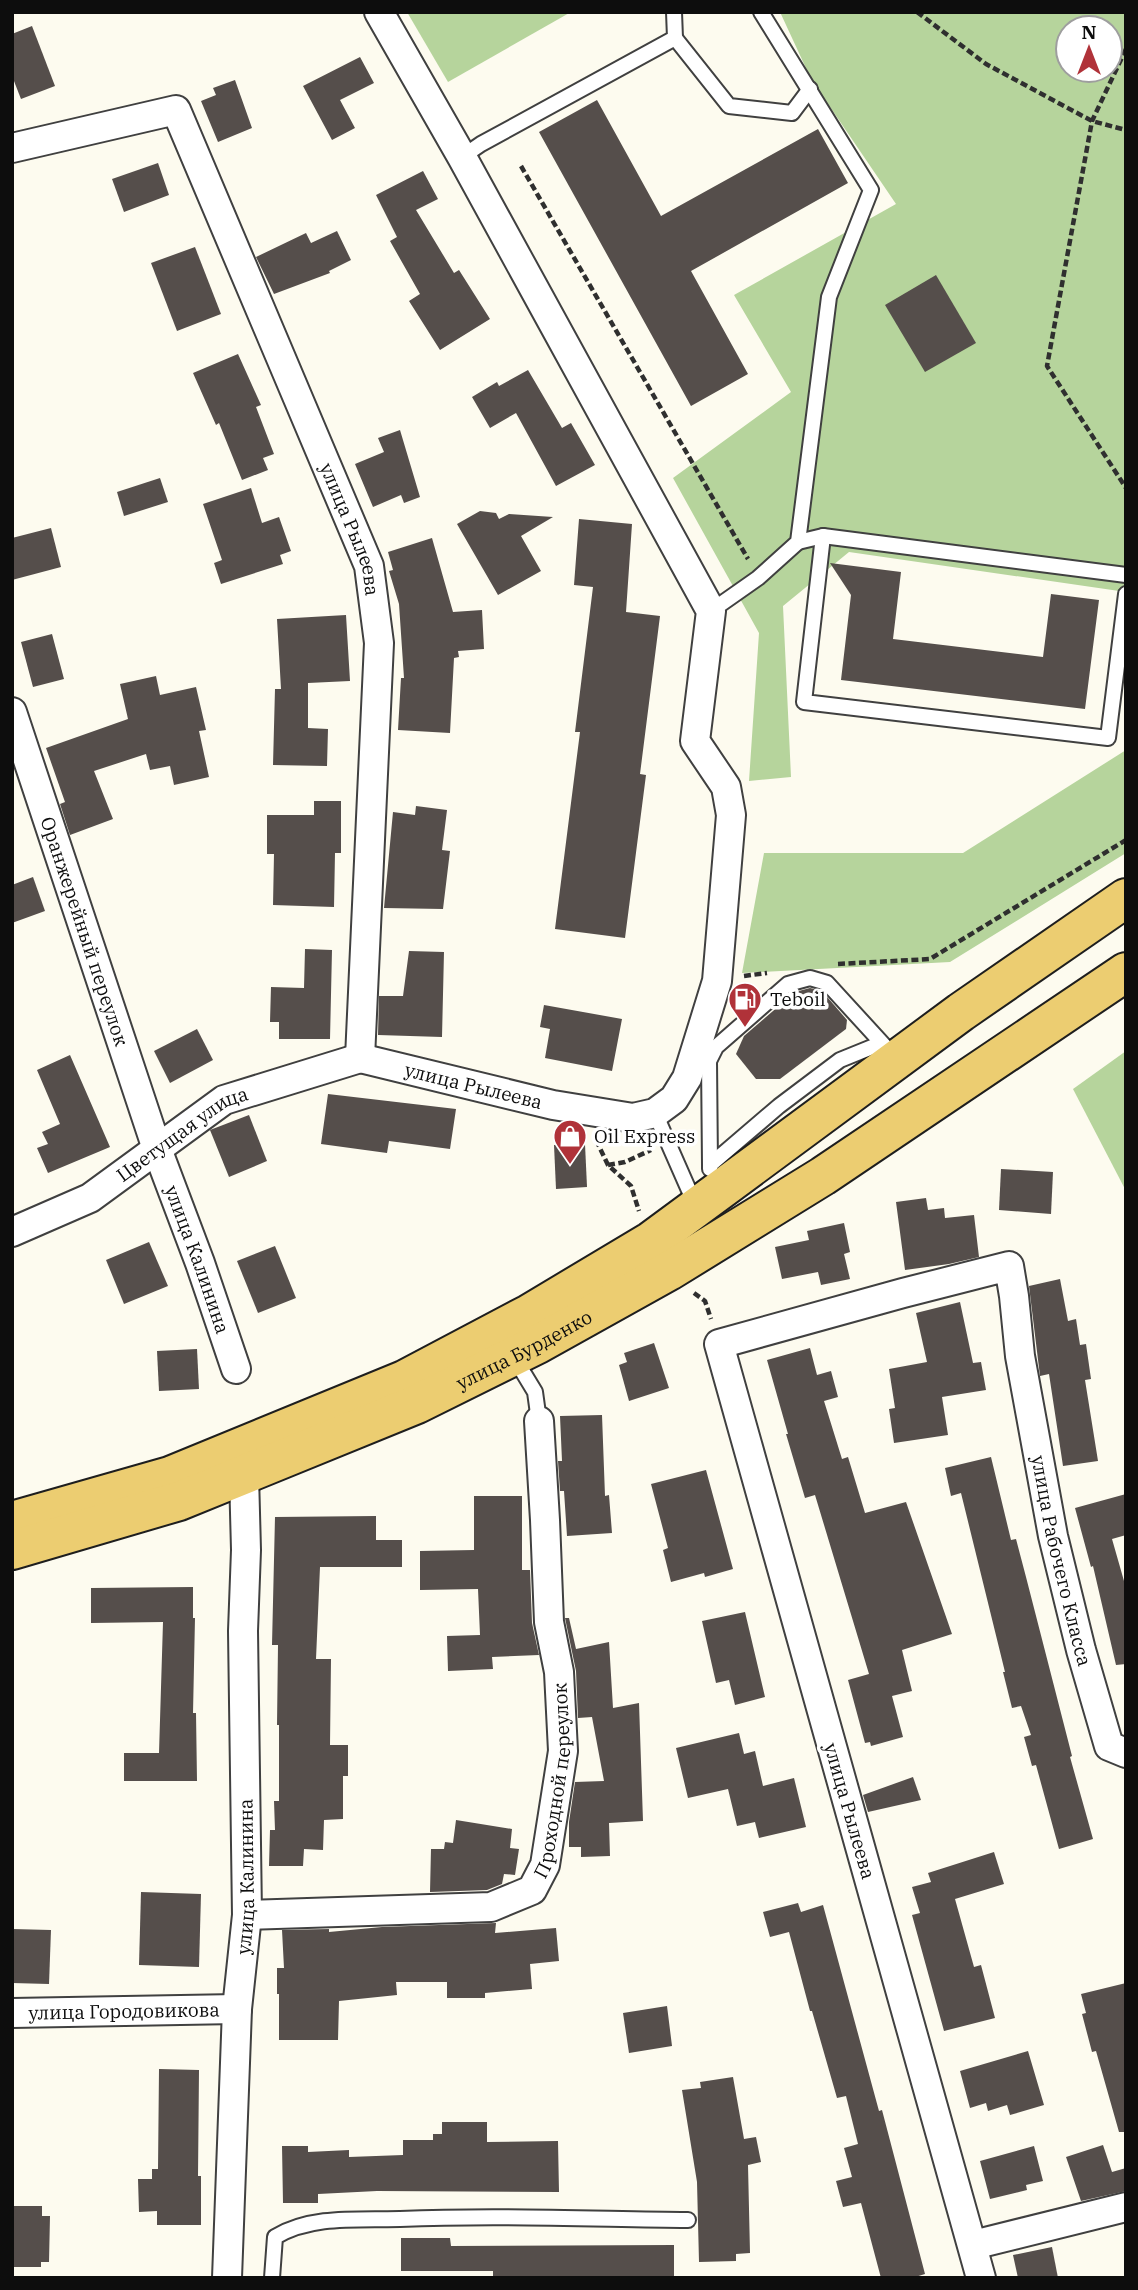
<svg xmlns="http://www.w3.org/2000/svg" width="1138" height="2290" font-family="'IBM Plex Serif',serif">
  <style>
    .forest { fill: #b6d49c; fill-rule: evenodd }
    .building { fill: #554e4b }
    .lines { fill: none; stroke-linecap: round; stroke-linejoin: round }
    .lane-casing { stroke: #404040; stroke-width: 18 }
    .street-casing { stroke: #404040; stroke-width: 32 }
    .primary-casing { stroke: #1e1e1e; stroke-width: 42 }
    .path { stroke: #2f2f2f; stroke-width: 4.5; stroke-dasharray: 7 3.5; stroke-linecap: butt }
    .lane { stroke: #fff; stroke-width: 14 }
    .street { stroke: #fff; stroke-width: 28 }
    .primary { stroke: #eccd71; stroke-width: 38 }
    .labels { text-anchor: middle; stroke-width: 7; stroke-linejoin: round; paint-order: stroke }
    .street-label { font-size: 19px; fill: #0d0d0d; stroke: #fff }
    .poi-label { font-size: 19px; fill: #0d0d0d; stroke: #fff; text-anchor: start }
  </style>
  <rect width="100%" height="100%" fill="#fdfbef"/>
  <g class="forest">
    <path d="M407,12h164l-123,70z"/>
    <path d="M780,12h346v580l-277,-40 -66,54 8,171 -42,4 10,-148 -86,-155 118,-86 -57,-97 162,-91 -85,-125zM1068,28h42v42h-42z"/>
    <path d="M1126,750v103l-176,109 -208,11 22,-120h199z"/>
    <path d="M1126,1051v140l-53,-102z"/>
  </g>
  <g class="building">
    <path d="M32,26l23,60 -34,13 -9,-23v-42z"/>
    <path d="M360,57l14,26 -34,17 15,28 -23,12 -29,-54z"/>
    <path d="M235,80l17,48 -34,14 -17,-41 15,-6 -3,-7z"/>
    <path d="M597,100l64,116 157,-87 30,54 -157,88 57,103 -57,32 -152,-274z"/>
    <path d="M158,163l11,32 -45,17 -12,-33z"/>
    <path d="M423,171l15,28 -22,11 38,63 5,-3 31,49 -50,31 -31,-49 11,-7 -30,-53 7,-4 -21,-42z"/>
    <path d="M337,231l14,29 -22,11 1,2 -56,21 -18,-37 50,-24 5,10z"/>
    <path d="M195,247l26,67 -44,17 -26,-68z"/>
    <path d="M936,275l40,68 -51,29 -40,-67z"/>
    <path d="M238,354l23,51 -5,2 18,47 -11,4 5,12 -26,10 -23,-57 -3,2 -23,-52z"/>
    <path d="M528,370l34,58 9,-5 24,42 -39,21 -40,-73 -26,15 -18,-31 25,-15 2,4z"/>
    <path d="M400,430l20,67 -16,6 -3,-8 -28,12 -18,-43 29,-12 -6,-14z"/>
    <path d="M160,478l8,24 -44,14 -7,-24z"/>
    <path d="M251,488l11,35 17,-6 12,34 -11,4 3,9 -62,20 -7,-21 8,-3 -19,-56z"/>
    <path d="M480,511l16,2 3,6 10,-5 44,3 -32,19 20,35 -43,24 -41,-71z"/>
    <path d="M579,519l53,5 -6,88 34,4 -20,158 6,1 -21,163 -70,-9 25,-197h-5l18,-145 -19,-2z"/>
    <path d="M51,528l10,39 -49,13v-42z"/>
    <path d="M432,538l21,74 29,-2 2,39 -26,2 1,6 -5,1 -4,75 -52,-3 3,-52h3l-5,-74 -10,-33 4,-1 -5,-18z"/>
    <path d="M830,563l71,9 -8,67 150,18 8,-63 48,6 -14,109 -244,-29 10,-85z"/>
    <path d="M346,615l4,66 -42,2v45l20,1 -1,37 -54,-1 2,-76h6l-4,-70z"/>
    <path d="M52,634l12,45 -31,8 -12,-45z"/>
    <path d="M156,676l4,19 36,-8 10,43 -7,1 10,46 -35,8 -4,-19 -20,4 -4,-16 -52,17 19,48 -43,16 -10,-31 5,-2 -19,-54 82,-29 -8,-35z"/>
    <path d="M314,801h27v52h-6l-1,54 -61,-2 1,-51h-7v-39h47z"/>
    <path d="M416,806l31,4 -5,40 8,1 -7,58 -59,-1 9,-96 22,3z"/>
    <path d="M33,877l12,34 -33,12v-38z"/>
    <path d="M305,949l27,1 -2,89h-51v-17h-9l1,-35 33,1z"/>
    <path d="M409,951l35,1 -2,85 -64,-2 1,-39h24z"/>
    <path d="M810,988l12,3 25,29 -1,9 -66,50h-24l-20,-25 8,-18 51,-44z"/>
    <path d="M544,1005l78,14 -10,52 -67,-13 5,-29 -10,-2z"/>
    <path d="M197,1029l16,31 -43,23 -16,-32z"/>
    <path d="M70,1055l40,92 -62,26 -11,-25 11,-4 -6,-12 18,-8 -23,-54z"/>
    <path d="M328,1094l128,15 -6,40 -61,-8 -2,12 -66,-9z"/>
    <path d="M249,1115l18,46 -38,16 -19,-47z"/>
    <path d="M585,1144l2,43 -31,2 -2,-44z"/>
    <path d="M1001,1169l52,3 -2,42 -52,-4z"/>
    <path d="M926,1198l2,12 16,-2 1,10 29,-3 5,42 -30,7 -44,6 -9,-68z"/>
    <path d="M844,1223l6,29 -6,2 6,25 -29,6 -3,-13 -36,7 -7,-32 34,-7 -2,-9z"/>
    <path d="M149,1242l19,44 -44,18 -18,-44z"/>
    <path d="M275,1246l21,52 -38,15 -21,-52z"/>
    <path d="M1060,1279l8,42 8,-2 4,26 6,-1 5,35 -6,1 13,81 -35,5 -14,-92 -9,2 -11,-90z"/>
    <path d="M960,1302l13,61 8,-1 5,28 -44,7 6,38 -54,8 -5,-34 6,-1 -6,-39 38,-7 -11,-49z"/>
    <path d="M654,1343l15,45 -40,13 -10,-36 8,-3 -3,-9z"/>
    <path d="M810,1348l7,27 14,-4 7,26 -14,4 18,58 6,-2 17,56 41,-11 46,132 -50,16 10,41 -20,5 11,41 -32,9 -1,-4 -5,1 -17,-63 21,-6 -54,-179 -10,3 -19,-64h2l-21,-74z"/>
    <path d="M197,1349l2,40 -40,2 -2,-40z"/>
    <path d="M602,1415l3,81 4,-1 3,38 -45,3 -3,-45h-4l-2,-30h4l-2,-45z"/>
    <path d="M991,1457l20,83 5,-1 10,38 46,179 -2,1 23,82 -34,10 -23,-84 -4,1 -8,-29 7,-2 -10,-29 -9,2 -9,-36h2l-44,-179 -10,3 -6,-28z"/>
    <path d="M706,1470l27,99 -28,8 -1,-4 -33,9 -8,-32 5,-2 -17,-64z"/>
    <path d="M1126,1494v41l-14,4 14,49v76l-10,1 -23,-99 -2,1 -16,-59z"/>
    <path d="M474,1496h48v74h8l2,53 7,32 -47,2 1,12 -45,2 -1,-35 33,-1 -2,-46 -58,1v-39l54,-1z"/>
    <path d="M376,1516v24h26v27h-82l-4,92h15l-1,86h18v31h-5v43l-19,1 -1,30 -19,-1 -1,17h-34l1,-36h5l-1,-29h5v-76h-2l1,-80h-6l3,-128z"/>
    <path d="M193,1587v31h2l-2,95h3l1,68h-73v-28h35l4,-131 -72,1v-35z"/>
    <path d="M745,1612l20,85 -30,8 -6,-25 -13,3 -14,-62z"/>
    <path d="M565,1618h4l7,31 33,-7 4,66 26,-5 4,118 -34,2 1,33 -29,1v-10h-12v-25l6,-40 29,-1 -12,-64 -14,1 -2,-47z"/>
    <path d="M739,1733l5,21 11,-3 8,35 31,-8 12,49 -47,11 -4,-16 -18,4 -9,-37 -40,9 -12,-50z"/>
    <path d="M913,1777l8,23 -53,12 -5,-17z"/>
    <path d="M456,1820l56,9 -2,19 9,1 -4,26 -11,-1 -2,10 -15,6 -57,2 1,-43h13l1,-7 8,1z"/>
    <path d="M994,1852l10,32 -49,15 19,68 7,-2 14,53 -51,13 -32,-116 8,-2 -8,-26 19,-5 -3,-9z"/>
    <path d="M141,1892l60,2 -2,73 -60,-2z"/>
    <path d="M798,1903l3,9 22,-7 56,206 3,-1 43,164 -13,4h-31l-20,-75 -18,4 -7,-26 16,-4 -8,-29 14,-4 -12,-48 -9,2 -25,-87h-2l-21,-79 -19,5 -7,-25z"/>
    <path d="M496,1923l-1,10 61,-5 3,33 -29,3 2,25 -47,4v5h-38v-16h-51l1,13 -58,6 -1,39h-59v-46h-2v-26h7l-2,-38 47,-1v3l53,-5z"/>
    <path d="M12,1929l39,1 -2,54 -37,-1z"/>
    <path d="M1126,1983v149h-7l-23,-81 -4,1 -10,-38 4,-1 -5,-19z"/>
    <path d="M667,2006l5,40 -43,7 -6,-40z"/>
    <path d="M1028,2051l16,54 -34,10 -3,-10 -19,6 -2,-8 -16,5 -10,-37z"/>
    <path d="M159,2069l40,1 -1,106h3v49h-44v-14l-18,1 -1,-33h14v-10h6z"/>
    <path d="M733,2077l11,62 12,-2 5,25 -13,3 2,88 -14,1v7l-37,1 -2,-80 -15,-92 19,-2 -1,-6z"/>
    <path d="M442,2122h45v20l71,-1 1,51 -182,-1 -59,3v9h-35l-1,-57h26v6l41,-2v7l54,-2v-15h30v-6h9z"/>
    <path d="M1103,2145l9,27 14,-4v23l-45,10 -15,-44z"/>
    <path d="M1034,2146l9,35 -17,4 1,5 -37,9 -10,-38z"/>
    <path d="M12,2206h30v10h8l-1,46h-8v5h-29z"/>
    <path d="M401,2238h49l1,8 223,-1v33h-181v-7h-92z"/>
    <path d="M1052,2247l6,31h-40l-5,-23z"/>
  </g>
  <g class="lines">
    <defs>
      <g id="lane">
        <path d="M675,38l54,68 63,7 18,-24"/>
        <path d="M462,157l19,-13 194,-106 -1,-26"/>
        <path d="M823,536l-19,166 304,36 18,-144"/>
        <path d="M798,542l25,-6 303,39"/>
        <path d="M711,611l47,-33 40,-36 31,-245 42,-107 -110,-178"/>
        <path d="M655,1113l40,91"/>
        <path d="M710,1165l-1,-104 7,-14 72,-63 22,-6 17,5 65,71"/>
        <path d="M710,1169v-4l69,-59 61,-46 37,-15 12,7"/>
        <path d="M515,1359l20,33 4,29"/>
        <path d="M272,2278l3,-41c36,-22 84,-17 125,-18 96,-4 192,0 288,1"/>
      </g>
      <g id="street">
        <path id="s1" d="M12,148l164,-38 193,456 10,77 -19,415"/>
        <path id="s2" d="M12,712l145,437 43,114 36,106"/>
        <path id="s3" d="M360,1058l193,47 80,13 22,-5 19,-14 13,-21 30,-97 14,-166 -5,-28 -31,-46 16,-130 -249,-454 -83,-145"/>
        <path id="s4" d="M12,1232l78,-34 134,-98 136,-42"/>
        <path id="s5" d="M247,1915l244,-8 41,-17 13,-25 18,-114 -4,-79 -10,-50 -4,-102 -6,-99"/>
        <path id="s6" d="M12,2013l225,-4"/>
        <path d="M973,2245l153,-38"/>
        <path id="s7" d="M227,2278l10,-269 10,-94 -4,-284 3,-81 -2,-75"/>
        <path id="s8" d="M981,2278l-262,-934 184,-51 106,-27 5,30 6,60 33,180 28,114 28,96 17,7"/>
      </g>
      <g id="primary">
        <path d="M12,1521l158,-45 234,-96 125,-66 122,-73 310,-229 165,-114"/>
        <path id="s9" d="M12,1550l167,-49 238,-97 121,-60 131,-73 154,-95 303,-204"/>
      </g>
    </defs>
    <use href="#lane" class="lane-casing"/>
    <use href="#street" class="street-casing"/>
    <use href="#primary" class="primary-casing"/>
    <g class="path">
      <path d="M917,12l69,52 106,57 34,9"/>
      <path d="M1126,49l-34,72 -45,245 79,122"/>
      <path d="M521,166l227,393"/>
      <path d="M838,964l92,-5 196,-119"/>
      <path d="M744,976l23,-3"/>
      <path d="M596,1140l12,25 23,21 8,25"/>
      <path d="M608,1165l17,-3 26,-12"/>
      <path d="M694,1293l11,8 6,18"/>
    </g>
    <use href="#lane" class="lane"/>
    <use href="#street" class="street"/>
    <use href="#primary" class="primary"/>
  </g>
  <defs>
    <symbol id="fuel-pin" viewBox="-11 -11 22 30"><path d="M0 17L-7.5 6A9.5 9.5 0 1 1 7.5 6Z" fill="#b03239" stroke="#fff"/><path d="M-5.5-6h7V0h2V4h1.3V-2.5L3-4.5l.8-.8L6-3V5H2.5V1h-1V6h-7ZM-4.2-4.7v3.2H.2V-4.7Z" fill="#fff"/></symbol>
    <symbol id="shop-pin" viewBox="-11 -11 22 30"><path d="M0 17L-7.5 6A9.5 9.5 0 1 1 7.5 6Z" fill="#b03239" stroke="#fff"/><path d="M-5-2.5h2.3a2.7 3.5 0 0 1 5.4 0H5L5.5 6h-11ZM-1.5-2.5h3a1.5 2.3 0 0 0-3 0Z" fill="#fff"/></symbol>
  </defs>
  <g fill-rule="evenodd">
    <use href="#fuel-pin" x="726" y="980" width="38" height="52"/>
    <use href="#shop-pin" x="551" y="1117" width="38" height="52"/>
  </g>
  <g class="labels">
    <g class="street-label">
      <text dy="7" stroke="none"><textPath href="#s1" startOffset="623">улица Рылеева</textPath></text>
      <text dy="7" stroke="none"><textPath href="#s2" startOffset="231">Оранжерейный переулок</textPath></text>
      <text dy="7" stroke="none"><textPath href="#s3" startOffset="117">улица Рылеева</textPath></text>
      <text dy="7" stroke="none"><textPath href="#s4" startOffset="198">Цветущая улица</textPath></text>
      <text dy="7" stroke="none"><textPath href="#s2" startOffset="578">улица Калинина</textPath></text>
      <text dy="7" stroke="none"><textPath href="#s9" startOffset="551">улица Бурденко</textPath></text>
      <text dy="7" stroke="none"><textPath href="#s8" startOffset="1570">улица Рабочего Класса</textPath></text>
      <text dy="7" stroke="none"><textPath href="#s5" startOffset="402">Проходной переулок</textPath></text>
      <text transform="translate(850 1811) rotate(74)" y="7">улица Рылеева</text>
      <text dy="7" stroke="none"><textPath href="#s7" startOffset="402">улица Калинина</textPath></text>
      <text dy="7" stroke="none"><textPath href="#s6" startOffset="112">улица Городовикова</textPath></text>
    </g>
    <g class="poi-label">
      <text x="770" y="1006">Teboil</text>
      <text x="594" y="1143">Oil Express</text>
    </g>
  </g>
  <rect width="1138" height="2290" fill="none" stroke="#0d0d0d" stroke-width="28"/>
  <g transform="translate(1089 49)"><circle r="33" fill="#ffffff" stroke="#9e9e9e" stroke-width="2"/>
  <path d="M0-5L12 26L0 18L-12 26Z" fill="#b03239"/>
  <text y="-10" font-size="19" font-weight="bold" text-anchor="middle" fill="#0d0d0d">N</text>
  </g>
</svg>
